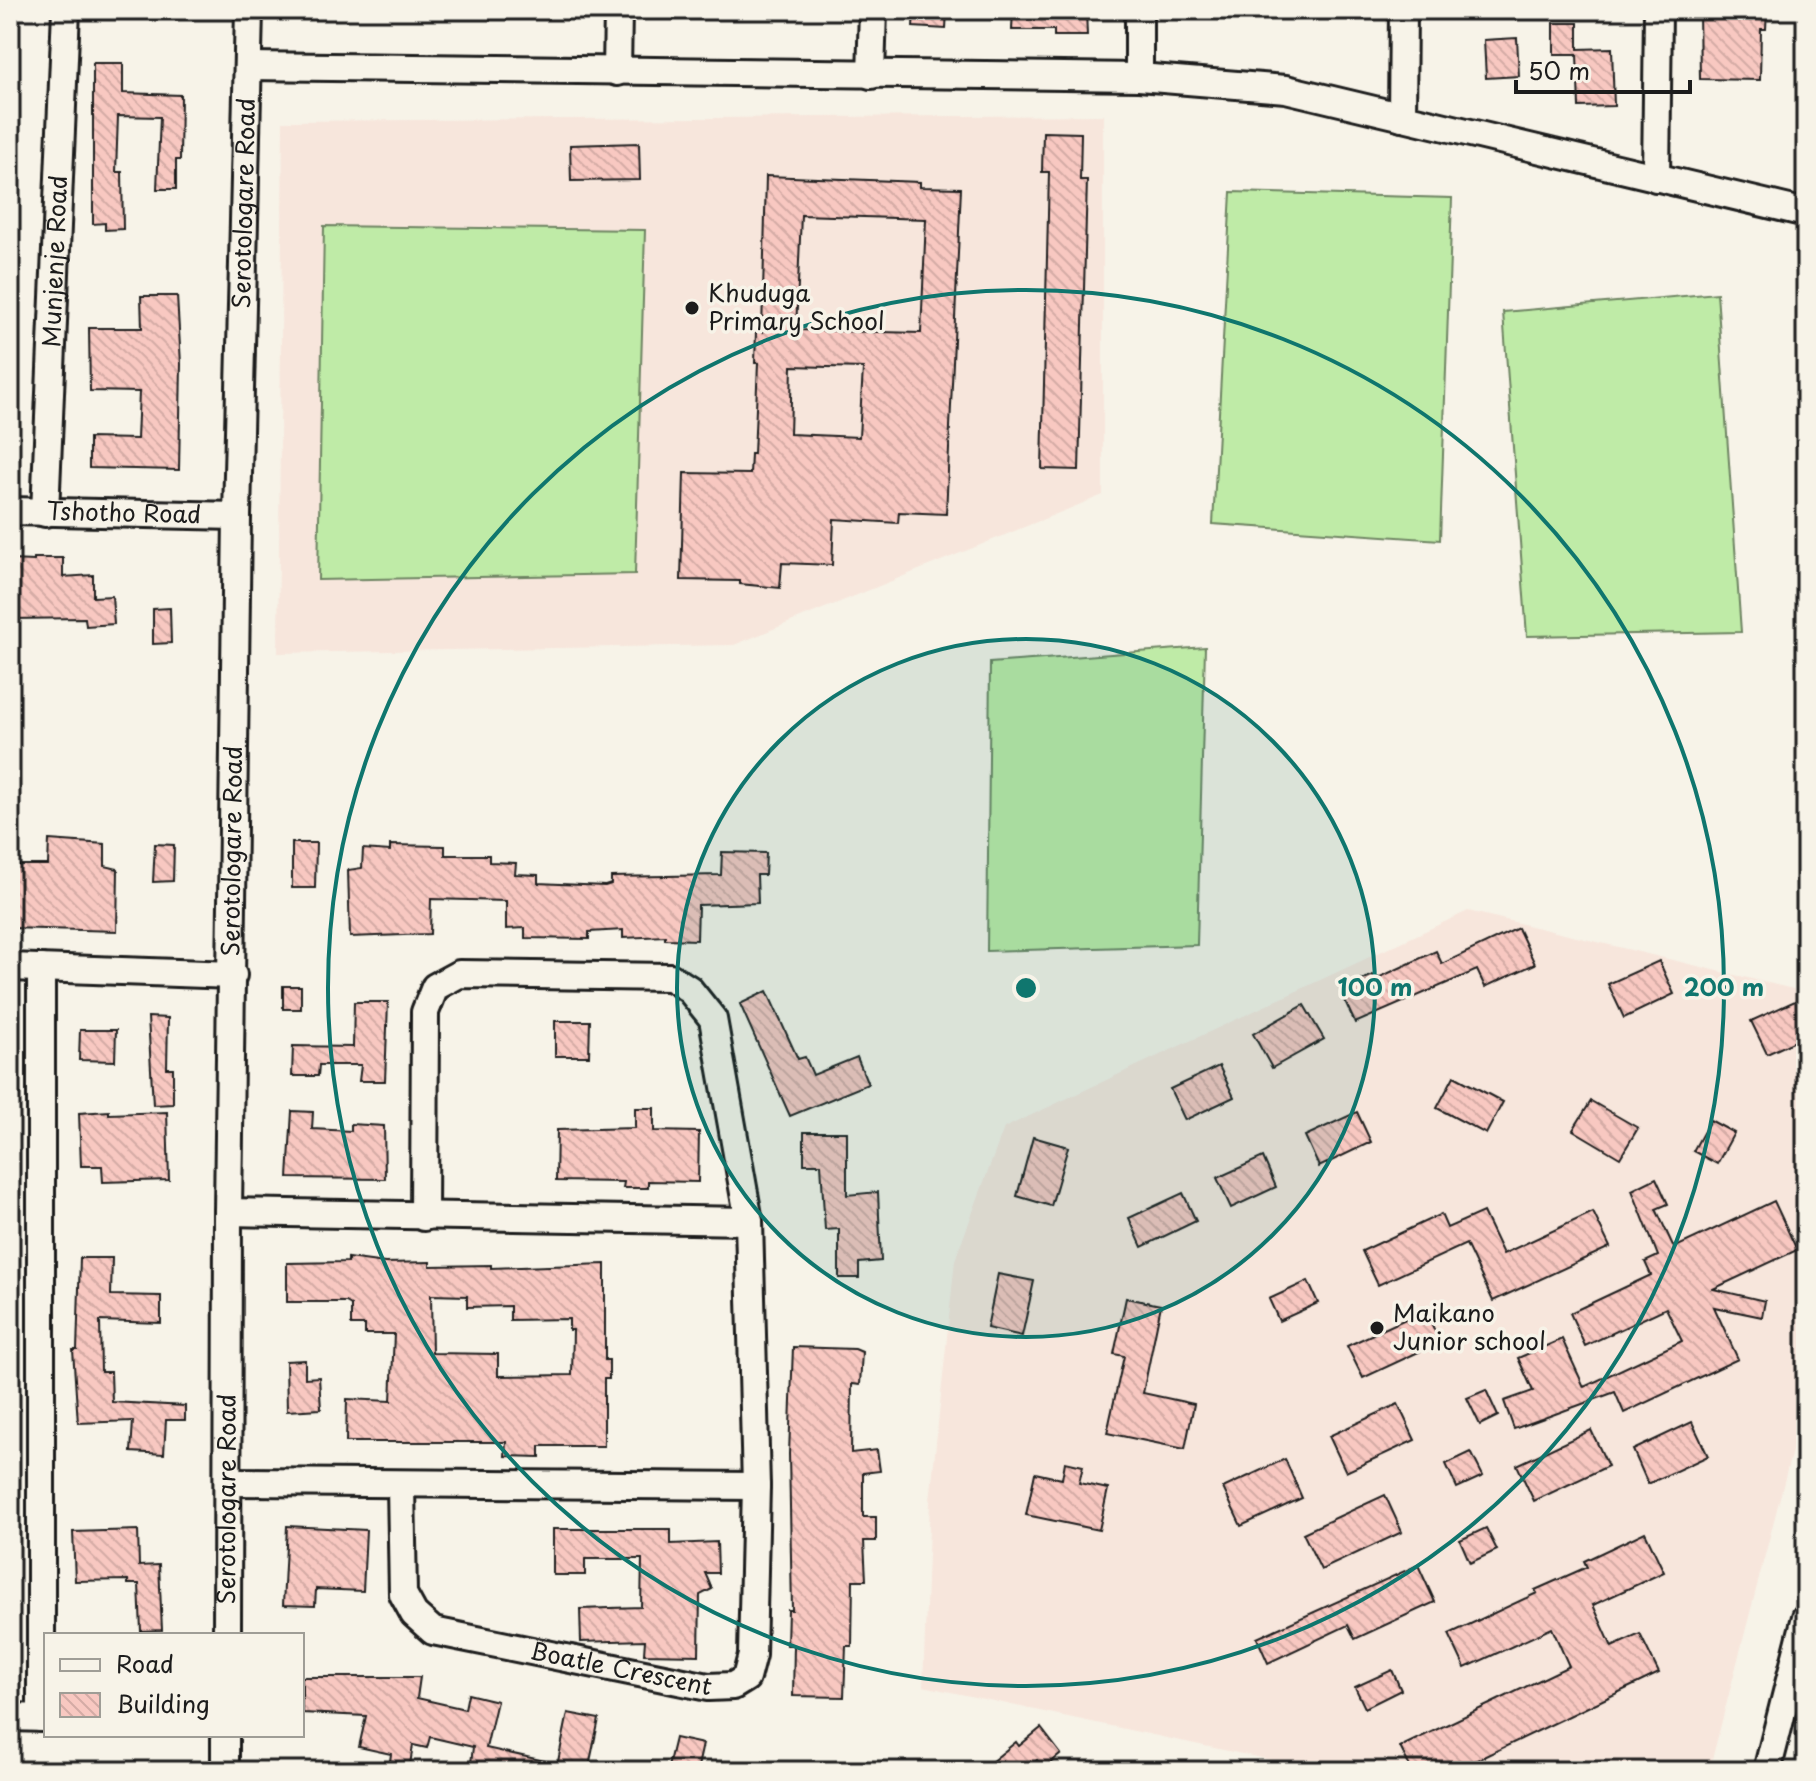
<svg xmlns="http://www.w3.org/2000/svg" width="1816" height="1781" font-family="'Playpen Sans',sans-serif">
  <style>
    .built { fill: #f7e6dc }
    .pitch { fill: #bfeba7; stroke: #6e8462; stroke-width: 2 }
    .building { fill: url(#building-back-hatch); stroke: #1c1c1c; stroke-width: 2; fill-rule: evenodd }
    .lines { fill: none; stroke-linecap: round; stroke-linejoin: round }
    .minor-casing { stroke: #1c1c1c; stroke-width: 32 }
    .minor { stroke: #f7f3e8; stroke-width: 26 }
    .ring { fill: none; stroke: #0f766e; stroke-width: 4 }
    .poi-dot { fill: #1c1c1c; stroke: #f7f3e8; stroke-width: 3 }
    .labels { text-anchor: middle; stroke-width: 7; stroke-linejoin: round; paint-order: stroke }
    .street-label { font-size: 24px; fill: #1c1c1c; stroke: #f7f3e8 }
    .poi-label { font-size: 24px; fill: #1c1c1c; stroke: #f7f3e8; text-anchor: start }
    .centre { fill: #0f766e; stroke: #f7f3e8; stroke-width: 4 }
    .ring-label { font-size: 24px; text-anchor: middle; font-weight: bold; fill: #0f766e; stroke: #f7f3e8; stroke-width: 7; stroke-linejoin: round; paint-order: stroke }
  </style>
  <defs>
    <pattern id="building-back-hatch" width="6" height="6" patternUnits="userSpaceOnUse" patternTransform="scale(2)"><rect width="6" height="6" fill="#f8c8c1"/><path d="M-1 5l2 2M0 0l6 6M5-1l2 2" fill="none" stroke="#d4aba5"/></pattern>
  </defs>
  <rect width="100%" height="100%" fill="#f7f3e8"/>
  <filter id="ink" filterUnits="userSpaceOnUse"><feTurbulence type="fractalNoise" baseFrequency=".0125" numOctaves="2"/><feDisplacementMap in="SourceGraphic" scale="16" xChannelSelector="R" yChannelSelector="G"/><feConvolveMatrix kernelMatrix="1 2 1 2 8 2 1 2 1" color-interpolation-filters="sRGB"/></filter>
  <g filter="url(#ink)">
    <g class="built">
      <path d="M1103,115v380l-369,150 -456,8 5,-532z"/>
      <path d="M1468,911l338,81v405l-97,374h-387l-399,-85 7,-185 25,-241 49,-132z"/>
    </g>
    <g class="pitch">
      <path d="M1231,192l221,6 -12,342 -227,-16z"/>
      <path d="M324,226l321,4 -10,344 -317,6z"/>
      <path d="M1717,293l24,339 -214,4 -24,-324z"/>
      <path d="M1205,647l-8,298 -210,6 3,-288z"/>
    </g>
    <g class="building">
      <path d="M914,10h33l-1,19 -33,-2z"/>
      <path d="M1013,10h73l1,26h-33v-6h-42z"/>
      <path d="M1699,10h68l-1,19h-5l-1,51 -60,-1z"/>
      <path d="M1554,23h24v26l34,-1 2,58 -35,1 -2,-53h-23z"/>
      <path d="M1517,38l2,38 -33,2 -2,-38z"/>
      <path d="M93,63h30v30l58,2 -1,65h-4v29h-19l3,-72 -42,-1 -2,56h6l1,57 -18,1v-7l-12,1z"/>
      <path d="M1043,132l38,1 -1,47h7l-8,290 -37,-1 7,-297h-7z"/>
      <path d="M639,143l1,37 -69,1 -1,-36z"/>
      <path d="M766,176l154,6v5l41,1 -15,326 -47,-2 -1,11 -64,-4 -2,46 -50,-2 -2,25 -40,-4v-3l-59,-1 3,-107 66,1 1,-20h3l4,-91h-3l1,-32 6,1zM801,215l125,4 -5,114 -125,-3zM792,366l71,2 -4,69 -69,-3z"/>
      <path d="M141,296h36l4,68 -2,106 -90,-2v-30l48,1 2,-47 -49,-1 -1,-63h53z"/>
      <path d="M34,558h29v19l30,-2v22l19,-1 2,28 -28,2 -1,-8 -75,1v-59l24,1z"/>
      <path d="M170,608l1,35 -18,1v-35z"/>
      <path d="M49,840l56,4v22l13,3 -1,62 -107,-3v-63h38z"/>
      <path d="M292,843h24l-1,45h-23z"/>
      <path d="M155,844l19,1 -1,36 -20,1z"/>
      <path d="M390,845l55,1v9h44v7l27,1 -1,11 23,1v8l67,3 6,-2v-7l110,-2 1,-23 44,1 -1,22h-8l1,28 -60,2 -1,35 -32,-1v-3l-42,2v-8l-34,2v7l-64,-1v-10l-19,1v-28l-75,-2 -1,35 -80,3 -2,-67 14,-2 1,-19 27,2z"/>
      <path d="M1518,928l17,36 -50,23 -8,-17 -122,53 -15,-33 33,-15 3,4 60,-28 6,13z"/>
      <path d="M1659,961l15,33 -50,24 -16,-34z"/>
      <rect x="283" y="986" width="18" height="23"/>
      <path d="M767,991l31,68 7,-2 8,18 44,-18 11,27 -78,32 -50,-112z"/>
      <path d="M1806,996v40l-39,18 -16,-33z"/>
      <path d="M354,1002h34l-3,79h-26l2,-16h-42l-1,11h-26l1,-30 60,1z"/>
      <path d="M1304,1005l20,34 -52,29 -19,-34z"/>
      <path d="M148,1017l20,1 -1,50h6v36l-20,1z"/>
      <path d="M555,1021h35l-1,35h-34z"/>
      <path d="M80,1030h36l-1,31 -36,-1z"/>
      <path d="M1219,1066l15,31 -49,23 -15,-31z"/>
      <path d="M1454,1076l49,26 -17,32 -49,-26z"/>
      <path d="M1591,1101l47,27 -18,30 -47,-28z"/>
      <path d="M635,1108h19v23l45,1 -1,50 -50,-1v7h-25l1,-6 -68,-1 1,-51 78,-2z"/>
      <path d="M109,1111v3l58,-2 2,68 -66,2 -1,-16h-21l-2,-53z"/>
      <path d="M292,1111l21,1 -1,17 39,2v-7l33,2 1,53 -97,-1z"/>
      <path d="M1357,1112l14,30 -52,25 -14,-31z"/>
      <path d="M1710,1120l24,13 -17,31 -24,-13z"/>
      <path d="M804,1132h43v63l31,-3 3,69 -22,2v15h-20v-49l-14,1 -4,-66h-17z"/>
      <path d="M1033,1137l35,10 -17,59 -34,-10z"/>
      <path d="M1263,1157l13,30 -45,21 -14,-30z"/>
      <path d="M1656,1178l12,26 -12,5 18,39 100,-47 23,49 -84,39 52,12 -3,16 -48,-10 24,52 -114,54 -9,-21 -101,37 -10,-28 29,-10 -15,-33 44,-19 22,48 98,-46 -16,-33 -81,38 -15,-33 81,-38 -6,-13 13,-6 -26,-66z"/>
      <path d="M1183,1193l13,28 -54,26 -13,-29z"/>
      <path d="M1483,1212l20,42 90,-42 17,35 -117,54 -27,-57 -88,41 -16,-34 79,-37 6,14z"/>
      <path d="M80,1258h32l-1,37 50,1v27l-61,-2 1,51h10l1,30 73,4v14h-19l-2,34 -33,-2 2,-31 -55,2 -5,-73h4z"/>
      <path d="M348,1258l37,5 45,-1v4l61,-1v3l114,-4v96h4v19h-5v67h-64v11l-35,-1 1,-14h-160l1,-43 44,2 3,-67h-29v-9h-14v-20l-5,-3h-59v-39l61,-1zM431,1295l36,1v11l43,-1v14l59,-1v11h4l-1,45 -74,1v-22l-66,-1z"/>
      <path d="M998,1274l36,7 -12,55 -35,-8z"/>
      <path d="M1308,1281l10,22 -39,18 -10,-22z"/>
      <path d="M1126,1298l35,7 -18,88 51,11 -9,45 -78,-16 17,-77 -10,-2z"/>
      <path d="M1425,1310l15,32 -77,36 -16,-32z"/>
      <path d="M793,1347l62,2 7,3 -2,33 -8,-1 -1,69 26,-3 3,21 -17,2v44h13v24h-12l2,39h-13l-1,66h-6l-2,51 -51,-1 1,-51h-7l1,-35h4l-3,-156z"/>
      <path d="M305,1360v18l14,-1 2,32 -34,2 -1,-50z"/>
      <path d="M1486,1390l12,26 -18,9 -13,-27z"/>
      <path d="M1398,1404l17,36 -69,32 -17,-36z"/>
      <path d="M1692,1422l16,34 -60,28 -15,-34z"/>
      <path d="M1591,1430l17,36 -74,35 -17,-36z"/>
      <path d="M1471,1452l12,24 -26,12 -11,-24z"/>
      <path d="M1285,1459l17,39 -61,28 -18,-38z"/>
      <path d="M1065,1462l18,4 -4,17 29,6 -9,41 -73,-15 9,-42 27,6z"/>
      <path d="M1385,1495l17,37 -81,38 -18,-37z"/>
      <path d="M287,1526l79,4 -3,61 -47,-2 -1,17 -32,-1z"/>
      <path d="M1486,1528l11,22 -27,13 -10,-23z"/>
      <path d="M553,1529h118v15l46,-2 1,31h-13l7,16 -12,6 -1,60 -55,-1 1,-14 -64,2 -1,-33 61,-2 1,-48h-57v16h-32z"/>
      <path d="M138,1530l1,36 20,-1 3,65 -21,1 -2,-47h-11v-4l-53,1 -2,-49z"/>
      <path d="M1645,1532l19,40 -71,33 19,42 28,-13 19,39 -205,98h-42l-12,-24 169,-81 -17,-38 -87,40 -16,-34 88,-41 -2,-3 52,-23 -3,-6z"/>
      <path d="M1418,1565l17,37 -80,37 -7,-14 -80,38 -11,-25z"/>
      <path d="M1392,1670l9,20 -36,18 -10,-21z"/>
      <path d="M302,1677h118l-3,21 48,11 3,-15 29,7 -11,47 68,15 -1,8h-83l3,-24 -43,-10 -3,11 -14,-3 -3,20 -20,-4 1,-7 -32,-7 7,-31 -64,-3z"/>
      <path d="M568,1713l31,6 -11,52h-32z"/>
      <path d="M1041,1728l20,26 -17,14 -7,-8 -14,11h-43l36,-29 3,4z"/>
      <path d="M675,1738l28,6 -6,27h-30z"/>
    </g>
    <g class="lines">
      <defs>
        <g id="minor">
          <path d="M1139,10v67"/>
          <path d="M248,66l891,11 147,12 520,124"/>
          <path d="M617,72l1,-62"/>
          <path d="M871,75l2,-65"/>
          <path d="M1402,117l1,-107"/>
          <path d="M1656,178l2,-168"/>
          <path id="s1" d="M10,511l227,5"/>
          <path id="s2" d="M45,513l21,-503"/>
          <path d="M10,967l223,8"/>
          <path d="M228,1212l521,9"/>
          <path d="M229,1482l527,4"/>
          <path id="s3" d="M401,1486l2,108 11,20 19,17 275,56 25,-1 13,-8 6,-23 4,-169 -7,-265 -36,-202 -24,-30 -19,-12 -211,-3 -24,13 -10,25 -1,205"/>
          <path id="s4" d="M227,1635l1,-423 9,-696 12,-506"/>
          <path d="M10,1717l36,1"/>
          <path d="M41,1718v-750"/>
          <path d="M225,1771v-36"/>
          <path d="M1767,1771l39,-154"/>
        </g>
      </defs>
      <use href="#minor" class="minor-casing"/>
      <use href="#minor" class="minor"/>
    </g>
  </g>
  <circle cx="1026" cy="988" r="349" fill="#0f766e" fill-opacity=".12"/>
  <g class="ring">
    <circle cx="1026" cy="988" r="349"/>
    <circle cx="1026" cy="988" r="698"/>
  </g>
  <g class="poi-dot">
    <circle cx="692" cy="308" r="8"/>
    <circle cx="1377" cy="1328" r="8"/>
  </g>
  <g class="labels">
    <g class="street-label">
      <text dy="8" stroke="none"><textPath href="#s4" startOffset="1432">Serotologare Road</textPath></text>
      <text dy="8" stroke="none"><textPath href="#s2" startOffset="252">Munjenje Road</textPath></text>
      <text dy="8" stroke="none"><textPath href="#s1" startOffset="114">Tshotho Road</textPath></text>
      <text dy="8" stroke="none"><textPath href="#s4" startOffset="784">Serotologare Road</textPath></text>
      <text dy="8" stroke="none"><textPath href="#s4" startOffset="136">Serotologare Road</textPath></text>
      <text dy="8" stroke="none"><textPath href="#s3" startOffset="348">Boatle Crescent</textPath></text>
    </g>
    <g class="poi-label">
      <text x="708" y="302">Khuduga<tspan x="708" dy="28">Primary School</tspan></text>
      <text x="1393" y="1322">Maikano<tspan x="1393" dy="28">Junior school</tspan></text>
    </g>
  </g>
  <circle cx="1026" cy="988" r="12" class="centre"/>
  <g class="ring-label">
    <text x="1375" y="996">100 m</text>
    <text x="1724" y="996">200 m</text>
  </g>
  <rect width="1816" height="1781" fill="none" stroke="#f7f3e8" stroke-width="40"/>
  <rect x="20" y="20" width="1776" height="1741" fill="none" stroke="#1c1c1c" stroke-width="3" filter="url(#ink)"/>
  <rect x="44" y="1633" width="260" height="104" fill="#f7f3e8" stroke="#9f9d96" stroke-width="2"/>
  <rect x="60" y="1659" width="40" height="12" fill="#f7f3e8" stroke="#9f9d96" stroke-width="2"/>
  <text x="116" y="1673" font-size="24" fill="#1c1c1c">Road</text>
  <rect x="60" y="1693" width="40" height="24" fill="url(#building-back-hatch)" stroke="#9f9d96" stroke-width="2"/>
  <text x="116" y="1713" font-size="24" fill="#1c1c1c">Building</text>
  <path d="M1516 80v12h174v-12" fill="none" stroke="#1c1c1c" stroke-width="4"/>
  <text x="1528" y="80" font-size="24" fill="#1c1c1c" stroke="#f7f3e8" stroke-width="6" paint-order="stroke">50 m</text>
</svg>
